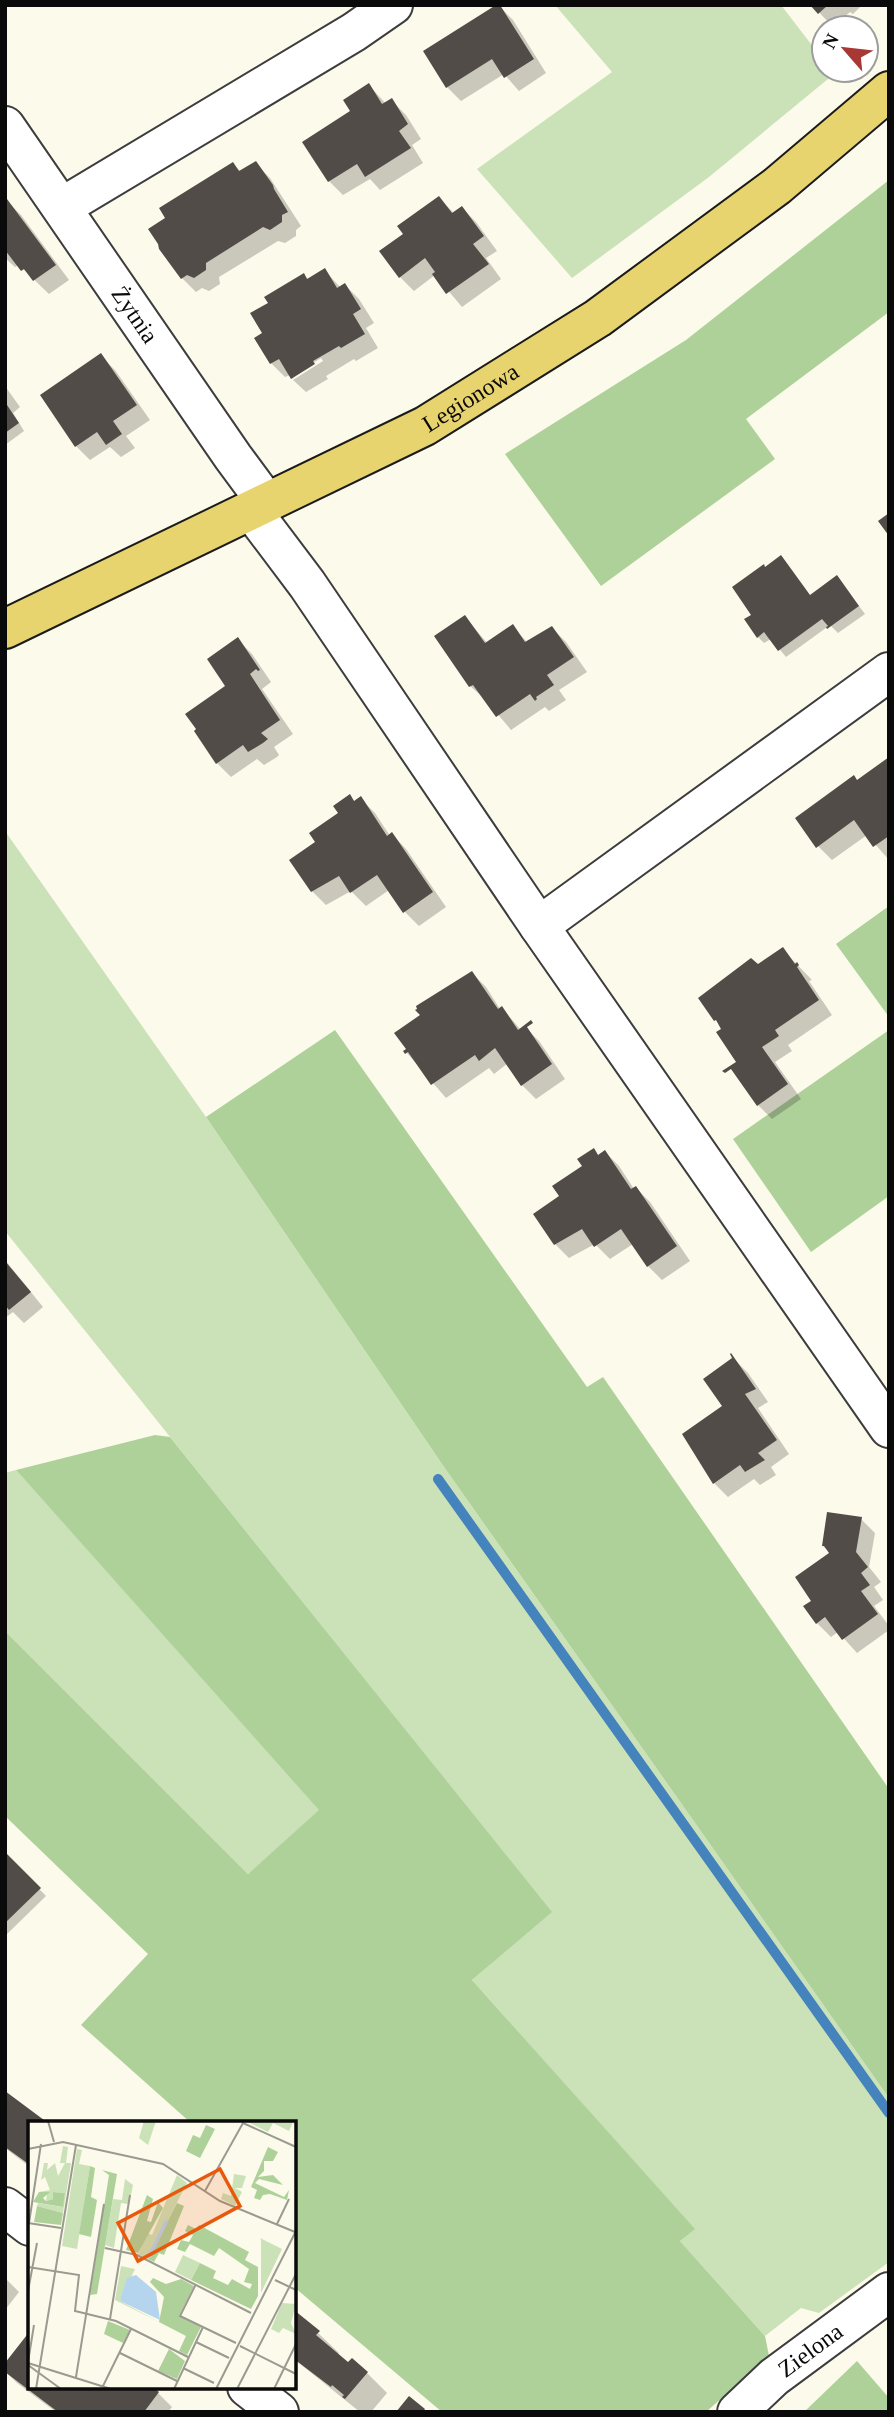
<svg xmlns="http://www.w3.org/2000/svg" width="894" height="2417" font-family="Georgia,serif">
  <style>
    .green { fill: #cbe2b8 }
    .forest { fill: #aed19a }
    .shadow { fill: #0003 }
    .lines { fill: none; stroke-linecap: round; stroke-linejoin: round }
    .stream { stroke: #4583bc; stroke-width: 10 }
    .building { fill: #514c48 }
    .minor-casing { stroke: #3d3d3d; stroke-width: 42 }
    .major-casing { stroke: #1b1b1b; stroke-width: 42 }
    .minor { stroke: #fff; stroke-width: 38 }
    .major { stroke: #e8d46f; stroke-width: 38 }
    .labels { text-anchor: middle; stroke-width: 7; stroke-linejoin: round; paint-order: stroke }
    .street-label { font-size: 24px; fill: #0a0a0a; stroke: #fff }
    .inset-river { fill: none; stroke: #b5d4ee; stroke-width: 3.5 }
    .inset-road { fill: none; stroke: #9b9a90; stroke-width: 2 }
    .view { fill: #e8590c; fill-opacity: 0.15; stroke: #e8590c; stroke-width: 3.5 }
    .inset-edge { fill: none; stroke: #0a0a0a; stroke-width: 3.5 }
  </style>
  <rect width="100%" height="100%" fill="#fcfaea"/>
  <g class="green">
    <path d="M555,5h226l43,56v9h7l3,4 -125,103 -137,101 -95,-109 135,-97z"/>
    <path d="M5,831l201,286 238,350 445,631v164l-70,51 -18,-5 -36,28 -85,-95 14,-12 -222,-249 79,-68 -546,-681z"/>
    <path d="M16,1470l304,340 -72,64 -243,-243v-158z"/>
  </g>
  <g class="forest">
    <path d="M889,180v132l-143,107 29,40 -174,127 -96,-132 181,-114z"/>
    <path d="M889,906v111l-53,-73z"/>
    <path d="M335,1030l252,357 16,-10 286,412v309l-445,-631 -238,-350z"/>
    <path d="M889,1030v166l-78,56 -78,-113z"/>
    <path d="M155,1435l15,2 382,475 -80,68 223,249 -15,12 85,95 4,20 -63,56h-264l-148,-125v-164h-103l-110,-98 67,-71 -143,-138v-185l243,243 71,-64 -303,-340z"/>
    <path d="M857,2361l32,37v14h-85z"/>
  </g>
  <g class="shadow">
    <path d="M812,5h50l-9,9 -3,-2 -17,15z"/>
    <path d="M499,6l14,14 33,53 -27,18 -15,-17 -43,27 -14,-14z"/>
    <path d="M369,85l17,19 6,-3 14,14 15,24 -9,6 11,18 -43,27 -10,-11 -27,16 -14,-14 23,-69z"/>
    <path d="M233,164l8,8 15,-8 14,14 31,48 -5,4v6l-11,7 -7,-2 -59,36 1,7 -11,7 -7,-3 -6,4 -14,-14 -14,-59z"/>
    <path d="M439,198l15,15 8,-5 14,14 21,29 -11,7 15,21 -39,28 -27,-32 -21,16 -14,-14 5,-42z"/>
    <path d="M7,201l14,14 48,65 -20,14 -30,-29 -4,2 -10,-9z"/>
    <path d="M325,271l16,17 4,-3 14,14 15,24 -8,5 12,20 -22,13 -2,-2 -28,17 2,3 -22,13 -13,-12 30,-19 -2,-3 -28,18v3l-3,-4 -5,2 -14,-14 -7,-29 6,-31 34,-28 5,5z"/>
    <path d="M101,356l14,14 35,50 -24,16 9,12 -14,9 -11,-10 -20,13 -14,-14z"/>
    <path d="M5,386l15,21 -7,6 11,18 -19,14z"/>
    <path d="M766,569l45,27 26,-19 28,37 -27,19 -8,-8 -44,32 -15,-18 -7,4 -7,-7 -3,-21z"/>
    <path d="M465,617l23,27 25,-17 15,16 24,-15 14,14 21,30 -28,18 7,10 -17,11 -4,-4 -34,23 -26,-31 -15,-13z"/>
    <path d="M238,640l14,14 19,28 -9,7 31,45 -19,13 5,8 -2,2 -13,8 -7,-6 -26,18 -14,-14 11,-76z"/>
    <path d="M889,759v101l-22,-25 -35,25 -14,-14 40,-65z"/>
    <path d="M350,797l5,5 6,-3 14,14 15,23 2,-2 14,15 40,58 -27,19 -14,-14 -16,-22 -23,16 -15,-15 -25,14 -14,-14 6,-48 22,-30z"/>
    <path d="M783,950l29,30 -3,1 23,34 -44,30 4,6 -17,11 26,37 -29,20 -14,-14 -34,-76 34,-62z"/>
    <path d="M472,973l14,14 14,22 2,-1 19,22 4,-3 14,14 26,38 -29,20 -14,-14 -14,-22 -14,11 -5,-6 -43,30 -39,-45 15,-38z"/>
    <path d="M593,1150l6,6 6,-4 14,14 15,23 2,-1 14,14 40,59 -28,19 -14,-14 -15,-22 -23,15 -15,-15 -26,14 -14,-14 -20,-29 27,-19 23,-30z"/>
    <path d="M5,1260l38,47 -19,16 -11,-11 -8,6z"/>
    <path d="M734,1359l14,14 20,29 -10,6 31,46 -18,13 5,8 -16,10 -6,-6 -26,18 -14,-14 10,-76z"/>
    <path d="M861,1519l14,14 -6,34 12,15 -7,5 9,13 -9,6 15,20v4l-32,23 -19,-21 -7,5 -14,-14 -4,-22 18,-48 -8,-7z"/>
    <path d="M5,1854l41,42 -41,40z"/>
    <path d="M5,2093l40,30h-15v44l-25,-19z"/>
    <path d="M5,2278l14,14 -14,18z"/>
    <path d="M294,2312l24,21 21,20 -2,2 11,10 19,8 20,20 -16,19h-11l-66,-53z"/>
    <path d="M5,2371l25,16 128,6 14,14 -4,5h-112l-39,-29z"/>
  </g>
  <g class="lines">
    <path class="stream" d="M438,1479l451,634"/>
  </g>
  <g class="building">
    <path d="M496,5h4l34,54 -30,19 -12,-19 -46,29 -23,-37z"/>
    <path d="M810,5h18l-10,9z"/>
    <path d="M369,83l13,21 10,-6 16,26 -9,7 12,17 -46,29 -8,-13 -29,18 -26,-40 48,-31 -7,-11z"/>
    <path d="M256,161l17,24 1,4 14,23 -6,3v7l-12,8 -7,-3 -57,36v7l-12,8 -7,-3 -6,4 -22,-30 -1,-5 -10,-15 17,-11 -6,-10 74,-46 6,9z"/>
    <path d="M439,196l13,17 10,-7 22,30 -11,8 16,20 -43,30 -14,-20 3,-2 -10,-14 -26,20 -20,-27 24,-17 -6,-8z"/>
    <path d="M7,199l49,66 -23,16 -9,-12 -3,2 -16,-21v-50z"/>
    <path d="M325,268l12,20 8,-5 16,26 -8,5 12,20 -24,14 -2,-2 -26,15 2,3 -24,15 -12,-20 -9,5 -16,-26 8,-5 -12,-20 18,-10 -4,-6 40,-24 3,6z"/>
    <path d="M101,353l36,52 -24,16 9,13 -16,11 -9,-13 -22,15 -35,-52z"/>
    <path d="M5,402l14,21 -14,10z"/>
    <path d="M889,513v23l-11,-15z"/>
    <path d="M781,555l29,40 27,-20 22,31 -32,23 -1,-2 2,-1 -6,-7 -44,32 -14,-19 -7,6 -13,-19 7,-4 -19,-28 32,-23 1,3z"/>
    <path d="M465,615l20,28 28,-19 12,18 27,-16 22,31 -27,18 7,10 -18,12 1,2 -2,2 -5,-7 -34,23 -23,-32 -4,2 -35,-51z"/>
    <path d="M238,637l22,33 -2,1 -2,-2 -6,5 30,46 -19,13 7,6 -5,4 -15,9 -5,-7 -27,19 -22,-33 2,-2 -11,-15 40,-28 -18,-27z"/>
    <path d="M889,757v79l-16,11 -19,-27 -38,28 -21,-30 59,-43 3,5z"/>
    <path d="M350,794l4,7 7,-5 26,40 5,-4 41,60 -30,21 -26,-38 -27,18 -11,-17 -28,16 -22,-32 26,-18 -6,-9 29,-20 -5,-7z"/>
    <path d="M783,947l12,17 2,-2 2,3 -2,2 22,33 -44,30 4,6 -17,11 26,37 -31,22 -26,-37 -6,4 -3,-2 14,-9 -20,-30 5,-3 -5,-9 -2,1 -16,-23 53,-40 7,6z"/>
    <path d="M472,971l26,38 4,-3 16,24 13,-10 2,3 -6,4 25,37 -31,22 -26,-38 -16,13 -4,-6 -44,30 -23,-33 -3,2 -2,-3 3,-2 -12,-16 26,-18 -5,-5 2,-1 -1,-3z"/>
    <path d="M594,1148l4,7 7,-5 26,39 5,-3 41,60 -30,21 -26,-38 -27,18 -12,-18 -28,16 -21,-31 26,-18 -7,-10 30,-20 -5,-7z"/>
    <path d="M5,1261l26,31 -22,18 -4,-5z"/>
    <path d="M731,1353l25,36 -11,5 32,46 -19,13 7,7 -20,12 -5,-7 -27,19 -31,-50 40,-28 -19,-27 29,-21 -2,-4z"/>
    <path d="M827,1512l35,5 -6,35 12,15 -7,6 9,12 -9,6 17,23 -36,26 -17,-23 -9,7 -13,-18 8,-5 -16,-24 34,-24 -5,-7h-2z"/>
    <path d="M5,1852l36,36 -36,35z"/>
    <path d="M5,2091l43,32h-18v42l-25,-18z"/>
    <path d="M294,2310l26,21 -4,4 32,27 4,-4 16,14 -23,27 -3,-2 2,-2 -12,-10 -1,2 -37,-28z"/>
    <path d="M30,2331v56h123l6,5 -15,20h-86l-53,-40v-9z"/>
    <path d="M409,2396l16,13 -2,3h-27z"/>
  </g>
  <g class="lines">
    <defs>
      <g id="minor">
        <path id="s1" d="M5,126l228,331 34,46"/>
        <path d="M62,207l292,-175 39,-27"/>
        <path d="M252,511l55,73 232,342 350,502"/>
        <path d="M539,926l350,-254"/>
        <path d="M5,2207l25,19"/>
        <path d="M247,2387l32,25"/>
        <path id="s2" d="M737,2412l37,-35 115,-85"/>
      </g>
      <g id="major">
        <path id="s3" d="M5,629l420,-203 173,-108 179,-132 112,-95"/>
      </g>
    </defs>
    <use href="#minor" class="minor-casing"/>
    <use href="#major" class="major-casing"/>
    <use href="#minor" class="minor"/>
    <use href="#major" class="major"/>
  </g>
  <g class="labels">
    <g class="street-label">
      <text dy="8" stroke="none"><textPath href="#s1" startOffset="229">Żytnia</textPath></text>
      <text dy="8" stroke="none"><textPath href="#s3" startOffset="520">Legionowa</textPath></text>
      <text dy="8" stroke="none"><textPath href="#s2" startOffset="96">Zielona</textPath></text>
    </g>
  </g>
  <g transform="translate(28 2121)">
    <rect width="268" height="268" fill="#fcfaea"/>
    <path d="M116,0h12l-8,24 -9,-7zM218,0h44l3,1 -4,9 -16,-8 -5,9zM35,25l5,1 -2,16h5l-8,50 -26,-7 1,-3 24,4 3,-14 -12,-1v7l-7,2 1,-9h-8l11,-2 -5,-13 -4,3 3,-17h4l-1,7 8,-7 3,13 7,-13h-5zM49,28l5,1 -3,14 11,2 -13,83 -15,-3zM206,53l12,2 -4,12h-7l7,4 -7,14 -14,-7 2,-6 8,3zM149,54l10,8 -39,76 -10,-5 9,-21 5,2zM97,58l8,6 -2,10 -3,9 -7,-1 -7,45 -9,-3 8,-46 9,1zM232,117l22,11 -21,44v-53zM155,134l17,8 -9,17 -16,-8zM93,145l14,3 -15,32 39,21 -44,-22zM254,182l14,1 -5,19 5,11 -13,-6 -4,5 -8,-4z" fill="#cbe2b8"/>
    <path d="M178,4l9,4 -15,29 -14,-7 7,-16 7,3zM240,26l10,5 -5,9h-9v10l-6,6 15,-2 10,10 -24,-6 -4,4 29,14 5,-7 -2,10 -17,-6 -7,1 -3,5 -6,-2 3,-8 -6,-3zM62,45l5,2 -4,29 6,3 -6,37 -12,-3zM74,49l15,4 -20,120 -7,1 19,-120zM11,71h11l-7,6 3,3 7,-2v-7l12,1 -2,14 -30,-5zM119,74l6,4 -6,22 4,1 7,-20 5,6 -25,45 -12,-3zM149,82l7,3 -20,49 -5,-2 -5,9 -6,-3zM9,85l26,7 -2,12 -27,-3zM160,104l8,4 3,-4 50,27 -4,8 13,7v29l-7,13 -60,-29 9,-17 16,8 -3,7 15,7 4,-6 18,10 2,-5 -8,-2 5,-13 -30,-21 -5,8 -24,-12 -5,8 -8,-3 4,-9 8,2 4,-7 -8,-4zM125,157l13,6 15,-5 13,7 -15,30 22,11 -14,28 -8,-4 7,-15 -27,-14 5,-25 -14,-15zM80,200l22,9 -7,13 -19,-9zM141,228l16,12 -8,18 -19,-8z" fill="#aed19a"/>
    <path d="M108,154l20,17 4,28 -40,-19 7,-23z" fill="#b5d4ee"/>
    <path class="inset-river" d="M121,136l18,-37"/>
    <path class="inset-road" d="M20,0l6,21M0,28l35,-7 100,22 57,37 75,31M177,70l38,-68 53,24M0,102l33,5M1,102l12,-79M249,103l12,-25M77,127l32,7 114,58M0,146l51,8 -4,36 41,10 72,36M247,159l21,10M168,163l-16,32 56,27M0,170l9,-48M82,198l20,-124M168,221l33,16M212,225l56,28M92,232l57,28M0,241l6,-37M0,242l83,26M0,244l33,24M155,247l31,15M48,256l28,-173M75,265l28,-57M8,268l40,-244M146,268l29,-62M188,268l80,-158M209,268l59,-115M246,268l22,-45"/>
    <path class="view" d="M192,48l20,37 -102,55 -20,-38z"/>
    <rect width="268" height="268" class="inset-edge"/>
  </g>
  <rect width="894" height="2417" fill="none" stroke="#0a0a0a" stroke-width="14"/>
  <g transform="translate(845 49) rotate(298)"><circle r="33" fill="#ffffff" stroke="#9d9d9d" stroke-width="2"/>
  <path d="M0-5L12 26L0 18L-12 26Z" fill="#a83834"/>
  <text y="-10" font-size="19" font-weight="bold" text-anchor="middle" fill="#0a0a0a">N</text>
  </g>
</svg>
